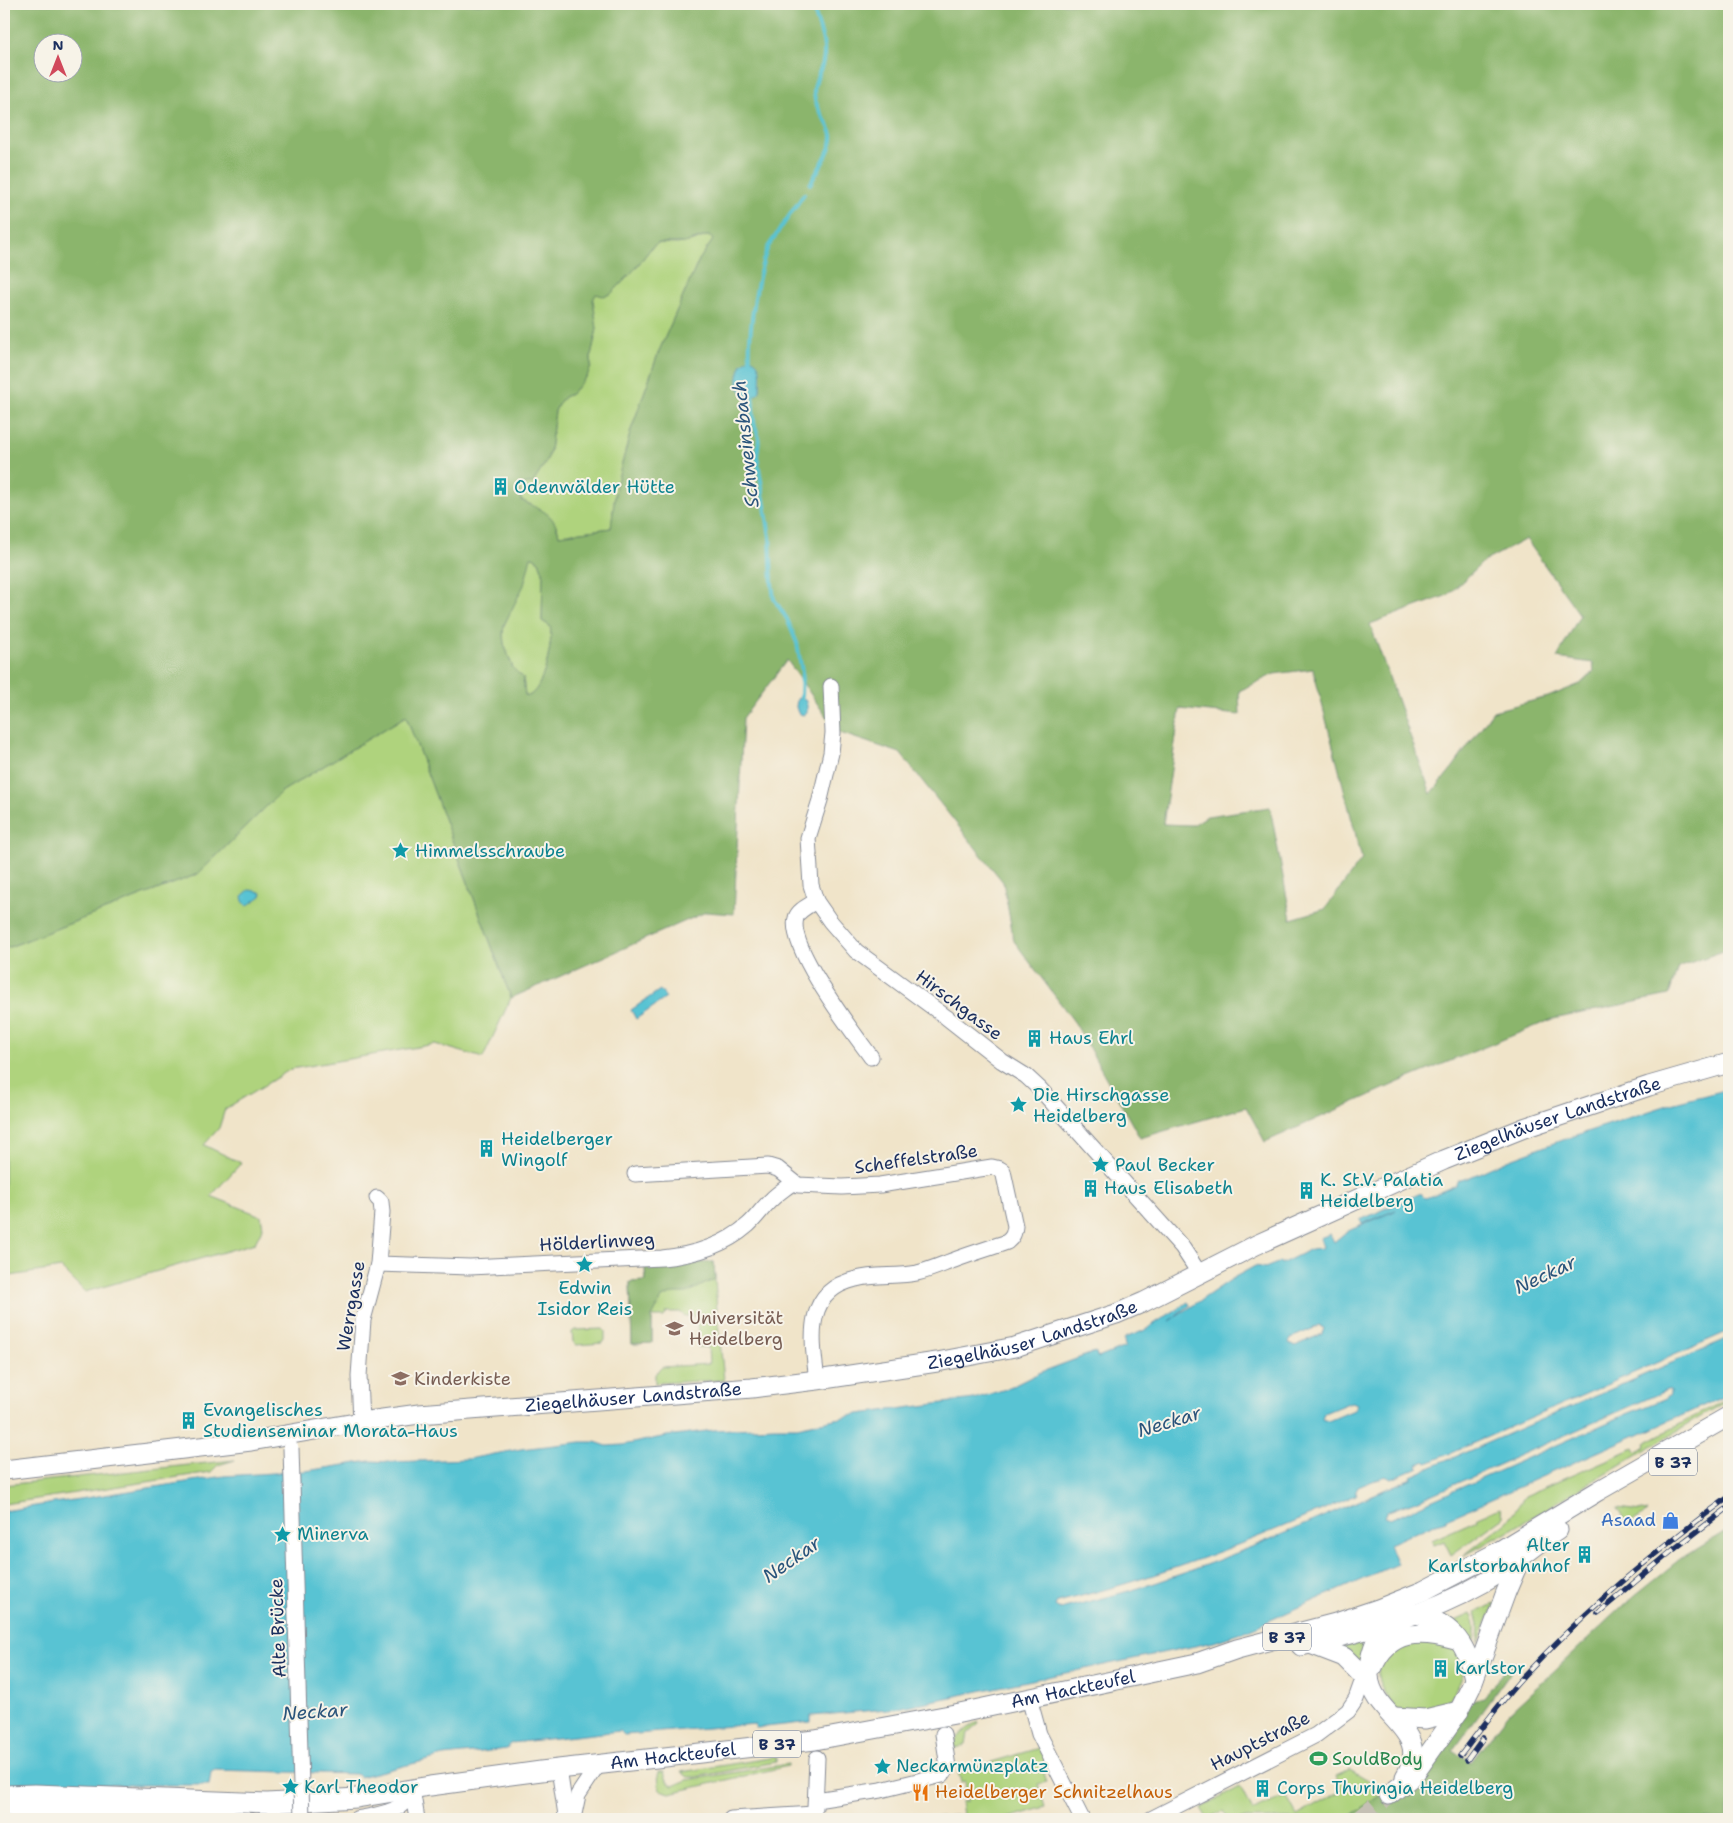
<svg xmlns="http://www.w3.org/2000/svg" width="1733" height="1823" font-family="'Shantell Sans',sans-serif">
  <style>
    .green { fill: #afd37d; stroke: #65816e }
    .forest { fill: #8bb56c; stroke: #537265; fill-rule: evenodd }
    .water { fill: #59c3d3; stroke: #3a7998; fill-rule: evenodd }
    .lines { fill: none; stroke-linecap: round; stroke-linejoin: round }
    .stream { stroke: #59c3d3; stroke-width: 4 }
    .major-tunnel { stroke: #c5c0b4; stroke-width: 19; stroke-dasharray: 19 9; stroke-linecap: butt }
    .minor-casing { stroke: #868a94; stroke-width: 17 }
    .major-casing { stroke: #868a94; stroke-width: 21 }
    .minor { stroke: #fff; stroke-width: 15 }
    .major { stroke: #fff; stroke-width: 19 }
    .rail-casing { stroke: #1b2f5e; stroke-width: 5.5 }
    .rail { stroke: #f7f3e8; stroke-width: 4; stroke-dasharray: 11; stroke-linecap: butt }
    .minor-bridge-casing { stroke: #868a94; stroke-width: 17; stroke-linecap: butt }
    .minor-bridge { stroke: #fff; stroke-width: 15 }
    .labels { text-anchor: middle; stroke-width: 4; stroke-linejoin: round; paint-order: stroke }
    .shield { fill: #f7f3e8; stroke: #5d6a87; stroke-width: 1 }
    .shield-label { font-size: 16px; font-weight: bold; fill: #1b2f5e }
    .culture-label { font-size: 18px; fill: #0d838f; stroke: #f7f3e8; text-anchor: start }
    .street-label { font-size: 18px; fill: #1b2f5e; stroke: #f7f3e8 }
    .education-label { font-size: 18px; fill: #785e54; stroke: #f7f3e8; text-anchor: start }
    .shop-label { font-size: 18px; fill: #366cbe; stroke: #f7f3e8; text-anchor: end }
    .leisure-label { font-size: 18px; fill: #27864d; stroke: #f7f3e8; text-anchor: start }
    .food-label { font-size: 18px; fill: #c56008; stroke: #f7f3e8; text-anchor: start }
    .water-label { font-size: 19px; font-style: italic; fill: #2a547b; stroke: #f7f3e8 }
  </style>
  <rect width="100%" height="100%" fill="#f7f3e8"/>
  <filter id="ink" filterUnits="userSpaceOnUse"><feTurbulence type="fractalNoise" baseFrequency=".02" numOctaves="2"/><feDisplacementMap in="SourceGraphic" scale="10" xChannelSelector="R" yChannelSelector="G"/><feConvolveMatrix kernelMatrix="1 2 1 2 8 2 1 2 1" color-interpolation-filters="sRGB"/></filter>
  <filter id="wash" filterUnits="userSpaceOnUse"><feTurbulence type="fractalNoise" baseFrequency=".0096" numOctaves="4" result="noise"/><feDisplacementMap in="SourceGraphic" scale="20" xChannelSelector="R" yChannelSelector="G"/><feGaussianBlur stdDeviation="1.12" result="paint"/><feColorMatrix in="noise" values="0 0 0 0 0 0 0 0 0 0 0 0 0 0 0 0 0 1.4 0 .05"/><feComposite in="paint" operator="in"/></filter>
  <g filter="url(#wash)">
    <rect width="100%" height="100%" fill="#f0e4c9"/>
    <g class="green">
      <path d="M706,236h4l3,4 -14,20 -40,91 -28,79 -15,56 -5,42 -52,7 -2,-9 -17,-17 -19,-9 -2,-14 14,-3 13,-21 4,-11 5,-40 4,-8 5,-6 7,-3 16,-18 4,-9v-12l6,-26 -4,-29 3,-7 15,1 23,-24 18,-23 6,-4 19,1 17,-3z"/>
      <path d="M530,557h3l6,4 4,11 -1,49 8,5c4,15 -7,67 -22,70l-3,-1 -2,-17 -10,-10 -9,-24 -1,-10 1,-9 22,-47z"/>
      <path d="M406,716l105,282 -28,60 -48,-14 -144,25 -66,40 -6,19 -15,17 37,18 -30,33 50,20 2,11 -8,16 -170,49 -24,-24 -57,9v-328l194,-75 83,-82z"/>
      <path d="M714,1262l3,50 7,68 -69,3v-9l7,-7 47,-3 -1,-17h-10l-1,-31h-12l-5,-4h-13l-3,5h-12v26l-20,1 -2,-62 16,-1 -1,-11z"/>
      <path d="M603,1329l2,2v9l-2,3 -27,2 -3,-3 -1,-10 3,-2z"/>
      <path d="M1729,1398v2l-227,135 -39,21 45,-35 17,-25 109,-48 2,4 10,-6 -1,-3z"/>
      <path d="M235,1460l-17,5 -7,7 -207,32v-19z"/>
      <path d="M1500,1508l4,9 -53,38 -7,-14 -10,4 -2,-5 45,-20 -1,-2z"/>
      <path d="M1617,1508l31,4 -21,13z"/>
      <path d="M1495,1603l-17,40 1,-19 -3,-11z"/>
      <path d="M1471,1614c6,9 5,21 1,31l-24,-26 2,-2 3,5z"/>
      <path d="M1406,1640l50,7 8,23 -11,26 -19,15h-36c-10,-13 -28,-32 -16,-50 6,-8 17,-15 24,-21z"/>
      <path d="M1365,1641l2,1 -5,22 -19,-15 1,-2z"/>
      <path d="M978,1722l1,2 -11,9 -2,12 -13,4 -1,-6 15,-14z"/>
      <path d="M1039,1748l12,22 -7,3 3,9 -9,2 7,23 -40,12h-87l45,-4 -2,-13 6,-1 -2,-20 -4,1 -3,-10z"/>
      <path d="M776,1757v5l-80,15h-8l-7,-5z"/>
      <path d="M788,1764v2l-118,27 -10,-3 -1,-3 -1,-15h6l4,11 5,3 14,-6z"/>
      <path d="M1350,1769l36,22 -39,28h-119l-4,-8 -17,7 -6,-10 39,-21 12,24 34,-15 11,20 44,-25 -5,-16z"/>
    </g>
    <g class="forest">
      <path d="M4,4h1725v945l-51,18 -9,28 -116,24 -154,63 -134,60 -19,-35 -106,31 -65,-115 -61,-82 -11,-59 -103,-129 -63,-21 -50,-72 -44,58 -9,196 -28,-2 -195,86 -105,-282 -125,76 -83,82 -194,75zM42,42h30v30h-30zM706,236h4l3,4 -14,20 -40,91 -28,79 -15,56 -5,42 -52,7c-5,-24 -20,-25 -38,-35l-2,-14 14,-3 13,-21 4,-11 5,-40 4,-8 5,-6 7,-3 16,-18 4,-9v-12l6,-26 -4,-29 3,-6 7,2 8,-2 23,-24 18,-23 6,-4h27zM760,371v20l-20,-2 -2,-7zM1526,539l54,76 -23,43 36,5 1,8 -14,13 -32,13 -55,14 -40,56 -22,27 -61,-170 78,-29 35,-33zM531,557h2l6,4 4,11 -1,49 8,5c4,15 -7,66 -22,70l-3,-1 -2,-17 -10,-10 -9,-24 -1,-10 1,-9 20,-40zM1313,669l49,190 -37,50 -34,10 -21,-112 -63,9 -14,9 -30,-1 17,-115 60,6 -1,-24 35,-17z"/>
      <path d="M714,1262l1,17 -28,14h-13l-12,5 -10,19v26l-20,1 -2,-62 16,-1 -1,-15z"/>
      <path d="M1729,1529v290h-382l39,-28 86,-91 12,-3 26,-34h7l-64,88 18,11 38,-49 125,-117 46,-37z"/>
    </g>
    <g class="water">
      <path d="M749,358c15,3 11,21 11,33 -7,10 -20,5 -22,-7 -1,-6 1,-14 4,-20z"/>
      <path d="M801,697l4,2 2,6v7l-4,3 -5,-2 -2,-6 1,-8z"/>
      <path d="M249,890l8,1 5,2 -1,3 -14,10 -4,-5 -1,-5z"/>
      <path d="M660,990l6,8 -30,21 -5,-9z"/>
      <path d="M1729,1089v242l-301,132 -2,-2 -8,3 1,3 -27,12 -7,-3 -27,11 -3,6h2l-1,2c-99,44 -193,82 -299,107l-2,4 5,3c32,-8 64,-16 95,-26 88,-29 172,-69 257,-105l-1,-2 318,-138v56l-92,42 -1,-1 -190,84v2l-14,4 -43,19 8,20 -156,69 -27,9 -316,66 -87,8v6l-55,6 -1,-4 -131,11 -4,-4 -109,12 -4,6 -63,7 -85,21 -3,-3 -141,-4 -4,2 -2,13h-205v-274l220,-35 82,-5 64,-10 22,1 76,-3 53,-10 60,-7h14l12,4 16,-1 44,-9 47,-6 60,-3h23l62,-13 115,-15 35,-11 30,-15 56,-21 3,6 27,-11 -1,-7 1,-2 18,-7 45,-29 2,3 -20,16 65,-44 20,-11 10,2 15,-6 1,2 30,-15 11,-1 1,-1 -3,-9 10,-4 4,8 12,-10 50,-22 -34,14 -2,-4 61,-27 2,4 3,1 30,-13 1,-4 11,-3 40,-18 54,-20 109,-36zM1319,1326l5,2 -2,6 -27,12 -6,-3 2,-5zM1667,1390l3,1v4l-4,3 -39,16 -237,105 -6,-2 2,-5 35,-13zM1351,1402l6,2 -3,6 -26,11 -6,-2 2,-6z"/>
    </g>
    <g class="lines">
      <g class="stream">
        <path d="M810,184c6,-11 24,-37 22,-49 -3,-14 -17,-24 -18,-42 -1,-13 9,-24 10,-37 2,-18 -9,-34 -11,-52"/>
        <path d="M750,361c-2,-29 7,-87 18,-114l36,-53"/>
        <path d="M752,393l2,30 5,15 -2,18 13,81 2,47 2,15 13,20 10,24 5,29 -1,25"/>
      </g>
    </g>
  </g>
  <g filter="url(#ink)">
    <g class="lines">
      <path class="major-tunnel" d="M1360,1819l29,-24"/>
      <defs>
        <g id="minor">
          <path d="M831,686l2,47 -2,20 -11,47 -12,38 3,47 5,16 14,20 26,30 90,66 56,44 24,15 14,13 142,158 17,26"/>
          <path d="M816,901c-6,4 -18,9 -20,17 -9,29 57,114 75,139"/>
          <path d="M635,1174l133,-8 10,3 20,16 44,2 38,-2 112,-18 8,2 3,2 12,55c-1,8 -2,11 -8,16 -17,6 -34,11 -50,17 -14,5 -27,11 -40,14 -20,4 -42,1 -61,6 -53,12 -44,61 -39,101"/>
          <path d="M378,1264l92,3 192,-9c31,-3 62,-12 86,-33 9,-8 15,-18 24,-26 6,-6 14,-11 21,-17"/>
          <path d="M361,1422l-2,-46 4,-56 15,-56 4,-52 -1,-10 -4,-4"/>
          <path d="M1029,1698l10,36 43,85"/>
          <path d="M559,1769l7,46 5,4"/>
          <path d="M412,1789l5,30"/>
          <path d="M816,1800l65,-10 61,-15 6,-8 -5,-33"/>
          <path d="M815,1808l2,-50"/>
          <path d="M204,1815l4,2 28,2"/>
          <path d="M356,1819c20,-4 50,-6 56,-30"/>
          <path d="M571,1819l3,-5 4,-19 20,-30"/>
          <path d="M731,1819l83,-5"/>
          <path d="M1151,1819l165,-84 32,-24 8,-12 5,-14 8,-8"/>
        </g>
        <g id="major">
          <path id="s1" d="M4,1470l247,-29 110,-19 58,-8 333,-26 65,-8 120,-18 78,-15 101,-33 28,-12 112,-57 188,-85 80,-32 125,-42 80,-23"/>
          <path d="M1411,1613c38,7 56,29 63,66"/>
          <path d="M1387,1619c-10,17 -20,38 -18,58 4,41 65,53 36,100"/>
          <path d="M1310,1644l34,13 15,15 10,5"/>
          <path d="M1301,1646c63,-14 126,-31 182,-63 27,-15 49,-36 75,-53"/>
          <path d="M1373,1667c16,-38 48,-37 82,-27"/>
          <path d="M1395,1717l30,2 34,-8"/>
          <path id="s2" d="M4,1795l31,-1 232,9 90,-5 73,-12 111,-15 274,-31 140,-26 242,-51 40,-14 99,-26 42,-14 45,-18 73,-38 102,-62 131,-75"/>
          <path d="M1389,1795l24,-19 46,-65 13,-26 34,-93 15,-35"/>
          <path d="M4,1806l135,9 80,-5"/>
        </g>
      </defs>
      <use href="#minor" class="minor-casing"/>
      <use href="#major" class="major-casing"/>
      <use href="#minor" class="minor"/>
      <use href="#major" class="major"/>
      <defs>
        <g id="rail">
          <path d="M1598,1613l75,-63 56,-43"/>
          <path d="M1460,1756c21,-27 41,-55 64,-80 62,-66 132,-126 205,-179"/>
          <path d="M1467,1760l16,-22"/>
        </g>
      </defs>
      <use href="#rail" class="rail-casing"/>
      <use href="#rail" class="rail"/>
      <defs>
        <path id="minor-bridge" d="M291,1448l11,371"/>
      </defs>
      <use href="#minor-bridge" class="minor-bridge-casing"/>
      <use href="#minor-bridge" class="minor-bridge"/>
    </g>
  </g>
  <defs>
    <symbol id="building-bare" viewBox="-9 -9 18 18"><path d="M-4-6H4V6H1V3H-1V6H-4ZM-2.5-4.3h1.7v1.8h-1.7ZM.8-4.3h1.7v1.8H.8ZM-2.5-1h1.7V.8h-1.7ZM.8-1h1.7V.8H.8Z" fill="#0f9aa8" stroke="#f7f3e8" stroke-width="2.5" paint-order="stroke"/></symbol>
    <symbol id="sight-bare" viewBox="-9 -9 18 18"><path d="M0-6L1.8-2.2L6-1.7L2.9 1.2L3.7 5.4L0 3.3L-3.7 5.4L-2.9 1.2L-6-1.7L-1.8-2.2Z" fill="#0f9aa8" stroke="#f7f3e8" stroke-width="2.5" paint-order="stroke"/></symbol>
    <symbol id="university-bare" viewBox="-9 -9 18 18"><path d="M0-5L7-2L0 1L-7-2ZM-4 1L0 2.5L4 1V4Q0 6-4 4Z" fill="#8d6e63" stroke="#f7f3e8" stroke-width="2.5" paint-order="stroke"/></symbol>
    <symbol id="school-bare" viewBox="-9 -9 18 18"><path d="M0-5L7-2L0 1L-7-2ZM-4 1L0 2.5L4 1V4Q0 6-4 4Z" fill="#8d6e63" stroke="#f7f3e8" stroke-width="2.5" paint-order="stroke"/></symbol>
    <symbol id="shop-bare" viewBox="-9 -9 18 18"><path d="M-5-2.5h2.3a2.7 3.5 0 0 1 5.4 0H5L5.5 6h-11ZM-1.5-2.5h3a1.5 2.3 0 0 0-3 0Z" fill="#3f7fe0" stroke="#f7f3e8" stroke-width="2.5" paint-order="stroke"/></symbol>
    <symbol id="stadium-bare" viewBox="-9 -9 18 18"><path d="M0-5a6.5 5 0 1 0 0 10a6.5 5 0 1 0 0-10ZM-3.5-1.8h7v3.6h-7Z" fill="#2e9e5b" stroke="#f7f3e8" stroke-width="2.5" paint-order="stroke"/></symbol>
    <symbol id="restaurant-bare" viewBox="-9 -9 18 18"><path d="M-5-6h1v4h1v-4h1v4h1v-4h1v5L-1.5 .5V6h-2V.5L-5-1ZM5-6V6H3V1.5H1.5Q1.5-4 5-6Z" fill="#e8710a" stroke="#f7f3e8" stroke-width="2.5" paint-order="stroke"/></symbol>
  </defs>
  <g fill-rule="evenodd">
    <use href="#building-bare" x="488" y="474" width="25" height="25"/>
    <use href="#sight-bare" x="388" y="838" width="25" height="25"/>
    <use href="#building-bare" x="1022" y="1026" width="25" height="25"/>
    <use href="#sight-bare" x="1006" y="1092" width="25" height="25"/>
    <use href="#building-bare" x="474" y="1136" width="25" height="25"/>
    <use href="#sight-bare" x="1088" y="1152" width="25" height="25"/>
    <use href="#building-bare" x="1078" y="1176" width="25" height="25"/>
    <use href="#building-bare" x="1294" y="1178" width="25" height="25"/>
    <use href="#sight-bare" x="572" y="1252" width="25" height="25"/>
    <use href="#university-bare" x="662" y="1316" width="25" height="25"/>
    <use href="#school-bare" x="388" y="1366" width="25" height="25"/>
    <use href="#building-bare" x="176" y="1408" width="25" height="25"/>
    <use href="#shop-bare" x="1658" y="1508" width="25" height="25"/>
    <use href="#sight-bare" x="270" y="1522" width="25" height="25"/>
    <use href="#building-bare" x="1572" y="1542" width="25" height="25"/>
    <use href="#building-bare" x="1428" y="1656" width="25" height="25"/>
    <use href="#stadium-bare" x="1306" y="1746" width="25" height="25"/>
    <use href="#sight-bare" x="870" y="1754" width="25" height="25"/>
    <use href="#sight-bare" x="278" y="1774" width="25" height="25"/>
    <use href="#building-bare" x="1250" y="1776" width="25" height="25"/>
    <use href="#restaurant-bare" x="908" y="1780" width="25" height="25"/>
  </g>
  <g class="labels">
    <g class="shield">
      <rect x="1649" y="1448.5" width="48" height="27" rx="4"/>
      <rect x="1263" y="1623.5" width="48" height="27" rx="4"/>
      <rect x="753" y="1730.5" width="48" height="27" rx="4"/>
    </g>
    <g class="shield-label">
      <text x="1673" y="1468">B 37</text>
      <text x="1287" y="1643">B 37</text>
      <text x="777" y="1750">B 37</text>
    </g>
    <g class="culture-label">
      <text x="514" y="493">Odenwälder Hütte</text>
      <text x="415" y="857">Himmelsschraube</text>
      <text x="1049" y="1044">Haus Ehrl</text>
      <text x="1033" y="1101">Die Hirschgasse<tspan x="1033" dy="21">Heidelberg</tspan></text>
      <text x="501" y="1145">Heidelberger<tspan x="501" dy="21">Wingolf</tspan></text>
      <text x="1115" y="1171">Paul Becker</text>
      <text x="1320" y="1186">K. St.V. Palatia<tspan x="1320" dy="21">Heidelberg</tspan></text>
      <text x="1104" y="1194">Haus Elisabeth</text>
      <text x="585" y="1294" text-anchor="middle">Edwin<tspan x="585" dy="21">Isidor Reis</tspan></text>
      <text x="203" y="1416">Evangelisches<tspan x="203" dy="21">Studienseminar Morata-Haus</tspan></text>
      <text x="297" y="1540">Minerva</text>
      <text x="1570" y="1551" text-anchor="end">Alter<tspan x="1570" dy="21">Karlstorbahnhof</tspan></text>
      <text x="1455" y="1674">Karlstor</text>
      <text x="896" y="1772">Neckarmünzplatz</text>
      <text x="304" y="1793">Karl Theodor</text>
      <text x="1277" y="1794">Corps Thuringia Heidelberg</text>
    </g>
    <g class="street-label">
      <text transform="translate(959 1005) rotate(37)" y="6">Hirschgasse</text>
      <text dy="6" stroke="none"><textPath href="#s1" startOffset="1609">Ziegelhäuser Landstraße</textPath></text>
      <text transform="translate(916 1159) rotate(-8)" y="6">Scheffelstraße</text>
      <text transform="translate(597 1242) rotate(-3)" y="6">Hölderlinweg</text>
      <text transform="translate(351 1306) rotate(-80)" y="6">Werrgasse</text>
      <text dy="6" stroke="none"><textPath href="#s1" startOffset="1039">Ziegelhäuser Landstraße</textPath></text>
      <text dy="6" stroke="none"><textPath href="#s1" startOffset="634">Ziegelhäuser Landstraße</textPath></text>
      <text transform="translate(278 1628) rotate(-92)" y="6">Alte Brücke</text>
      <text dy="6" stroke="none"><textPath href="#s2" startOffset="1078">Am Hackteufel</textPath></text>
      <text transform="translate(1260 1741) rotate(-27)" y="6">Hauptstraße</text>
      <text dy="6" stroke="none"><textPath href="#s2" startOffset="672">Am Hackteufel</textPath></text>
    </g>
    <g class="education-label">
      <text x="689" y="1324">Universität<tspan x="689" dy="21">Heidelberg</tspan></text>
      <text x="414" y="1385">Kinderkiste</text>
    </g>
    <g class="shop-label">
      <text x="1656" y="1526">Asaad</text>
    </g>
    <g class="leisure-label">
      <text x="1332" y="1765">SouldBody</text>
    </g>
    <g class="food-label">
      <text x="935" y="1798">Heidelberger Schnitzelhaus</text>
    </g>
    <g class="water-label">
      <text transform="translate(745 444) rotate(-96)" y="7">Schweinsbach</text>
      <text transform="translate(1545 1274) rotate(-25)" y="7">Neckar</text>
      <text transform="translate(1169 1421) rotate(-17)" y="7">Neckar</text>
      <text transform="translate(791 1559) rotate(-35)" y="7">Neckar</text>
      <text transform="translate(315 1711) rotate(-4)" y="7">Neckar</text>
    </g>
  </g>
  <rect width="1733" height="1823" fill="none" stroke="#f7f3e8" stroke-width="20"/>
  <g transform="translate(58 58)"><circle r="24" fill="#f7f3e8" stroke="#9fa5b1"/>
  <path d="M0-4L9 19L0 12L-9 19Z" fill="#d1495b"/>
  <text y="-8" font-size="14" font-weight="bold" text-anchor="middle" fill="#1b2f5e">N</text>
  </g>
</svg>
